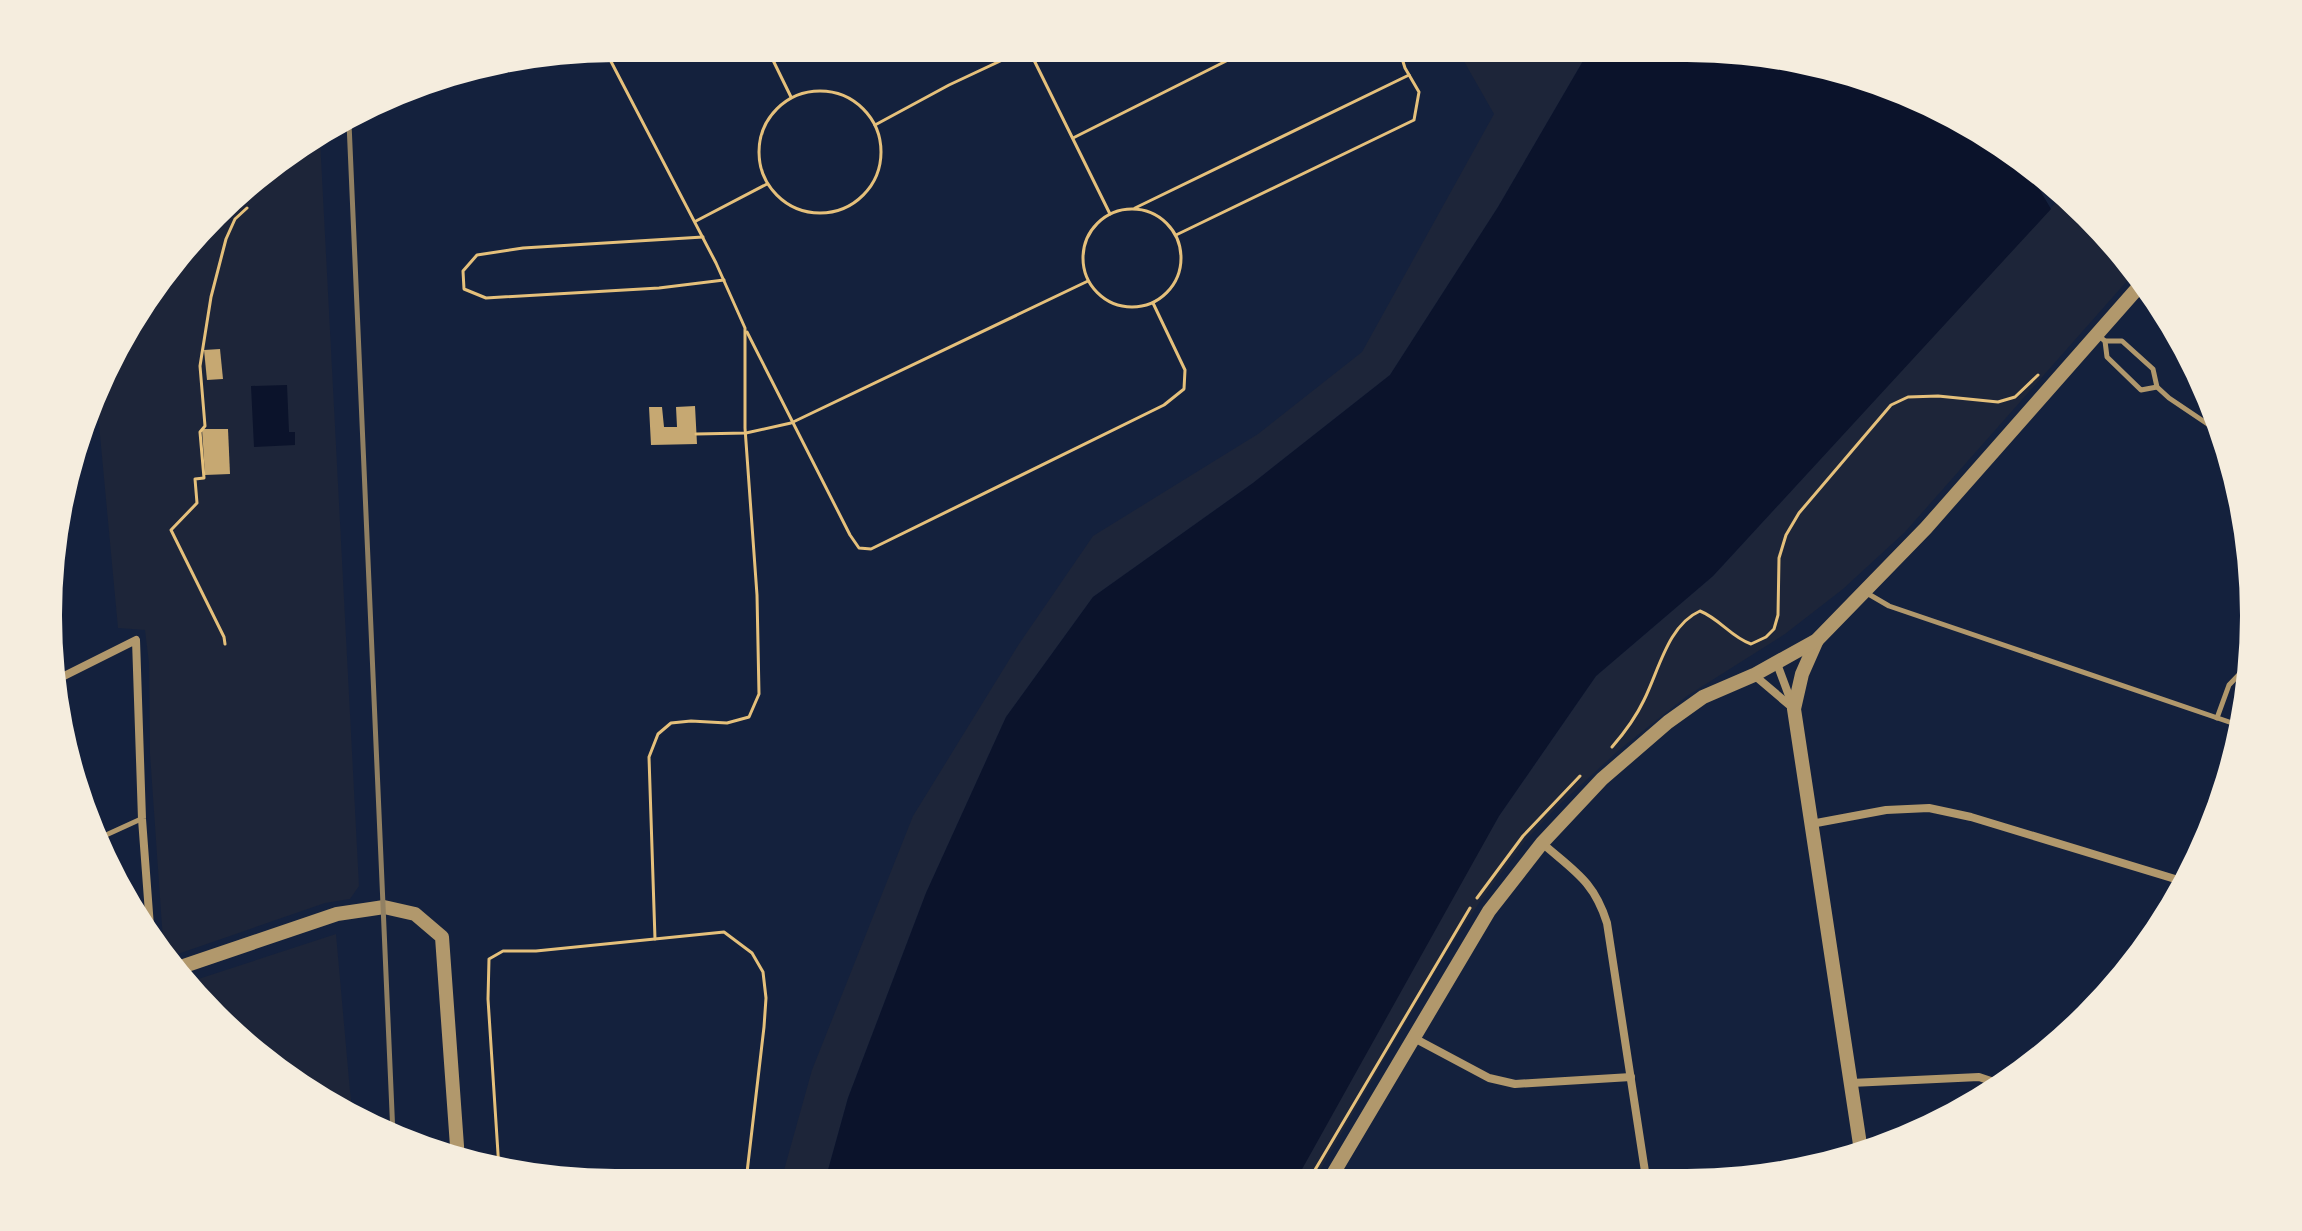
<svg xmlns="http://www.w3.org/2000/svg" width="2302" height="1231" font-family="Arial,sans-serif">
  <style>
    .green { fill: #1d2539 }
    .water { fill: #0b132b }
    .building { fill: #c6a872 }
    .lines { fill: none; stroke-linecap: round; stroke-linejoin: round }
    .path { stroke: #e5c07b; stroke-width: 3 }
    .service { stroke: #b1986c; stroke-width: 5 }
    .minor { stroke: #b1986c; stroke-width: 8 }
    .tertiary { stroke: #b1986c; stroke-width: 14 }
    .rail { stroke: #918062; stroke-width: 5 }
  </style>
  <rect width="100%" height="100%" fill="#14213d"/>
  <g class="green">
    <path d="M1457,49h133l-92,158 -108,168 -137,108 -160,114 -87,120 -80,176 -78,205 -23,83h-44l31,-111 101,-254 106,-172 74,-108 165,-102 104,-82 132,-238z"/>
    <path d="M320,139l39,747 -9,13 -25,4 -153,53 -8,-1 -14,-201 -1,-91 -4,-33 -27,-2 -21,-225 46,-102 127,-135z"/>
    <path d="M2063,195l50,47 22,30 -230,260 -62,57 -58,45 -98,62 -68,54 -62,57 -31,33 -47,63 -36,55 -128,221 -26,1 210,-364 97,-140 117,-100z"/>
    <path d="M336,934l14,157 3,25 -139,-100 -28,-33z"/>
  </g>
  <g class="water">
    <path d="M1590,49h133l111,18 104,40 94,59 12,11 -6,10 13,22 -338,367 -117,100 -97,140 -203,364 -471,1 23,-83 78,-205 80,-176 87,-120 160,-114 137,-108 108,-168z"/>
    <path d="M287,385l2,47h6v13l-41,2 -3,-61z"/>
  </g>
  <g class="building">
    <path d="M220,349l3,30 -16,1 -3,-30z"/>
    <path d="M695,406l2,38 -46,1 -2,-38h13l2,20h13l-1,-20z"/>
    <path d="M202,429h26l2,45 -25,1z"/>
  </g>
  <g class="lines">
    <g class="path">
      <path d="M767,48l24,49"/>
      <path d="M1028,48l82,166"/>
      <path d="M605,50l111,213 29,65v100l12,167 2,99 -10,23 -22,6 -36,-2 -20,2 -13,11 -9,23 6,182"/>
      <circle cx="820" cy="152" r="61"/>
      <path d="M875,125l74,-40 79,-37"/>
      <path d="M1073,138l177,-89"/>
      <path d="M1135,208l274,-133"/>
      <circle cx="1132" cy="258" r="49"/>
      <path d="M696,221l71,-37"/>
      <path d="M1176,235l238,-115 5,-28 -14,-24 -6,-19"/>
      <path d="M703,237l-180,11 -46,7 -14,16 1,18 22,9 173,-10 65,-8"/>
      <path d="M747,332l103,203 9,13 12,1 293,-144 20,-16 1,-19 -32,-67"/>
      <path d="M696,434l50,-1 45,-10 297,-142"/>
      <path d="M225,644l-1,-7 -53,-107 26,-27 -2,-24 9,-1 -4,-46 5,-6 -5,-60 11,-69 15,-58 9,-20 12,-11"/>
      <path d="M1612,747c13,-15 24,-30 32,-47 15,-30 24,-75 56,-89 20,8 31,26 51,33l15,-7 8,-8 4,-14 1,-57 7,-23 13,-22 92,-108 17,-8 30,-1 60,6 17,-5 23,-22"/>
      <path d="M1477,898l46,-62 57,-60"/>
      <path d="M499,1169l-11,-170 1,-40 14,-8h33l188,-19 28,21 11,19 3,26 -2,29 -18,154"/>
      <path d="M1309,1180l161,-272"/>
    </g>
    <g class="service">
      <path d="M2138,290l24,20"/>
      <path d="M2100,337l5,4h17l31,28 4,18 12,11 55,37"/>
      <path d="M2105,341l2,16 34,33 16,-3"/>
      <path d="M1865,592l24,14 352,120"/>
      <path d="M2217,718l12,-33 23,-24"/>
      <path d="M95,840l46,-21"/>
    </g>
    <g class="minor">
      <path d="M1776,661l16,43"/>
      <path d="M1754,675l40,34"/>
      <path d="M56,680l80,-40 6,179 9,121"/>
      <path d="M1811,824l75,-14 43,-2 42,9 214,65"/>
      <path d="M1542,843c32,28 52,38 65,80l39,255"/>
      <path d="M1414,1038l75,40 26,6 116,-7"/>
      <path d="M1851,1083l128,-6 21,7"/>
    </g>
    <g class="tertiary">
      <path d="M1817,640l-15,34 -8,35 67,442"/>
      <path d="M175,969l162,-55 34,-5 13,-2 31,7 27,23 16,223"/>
      <path d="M1330,1179l159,-268 53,-68 60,-64 66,-57 35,-25 51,-22 63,-35 109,-112 217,-246"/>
    </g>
    <path class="rail" d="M349,123l44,1012"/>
  </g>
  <path d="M0 0H2302V1231H0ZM615 62H1687A553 553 0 0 1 2240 615V616A553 553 0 0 1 1687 1169H615A553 553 0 0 1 62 616V615A553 553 0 0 1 615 62Z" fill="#f5edde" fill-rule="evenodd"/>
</svg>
